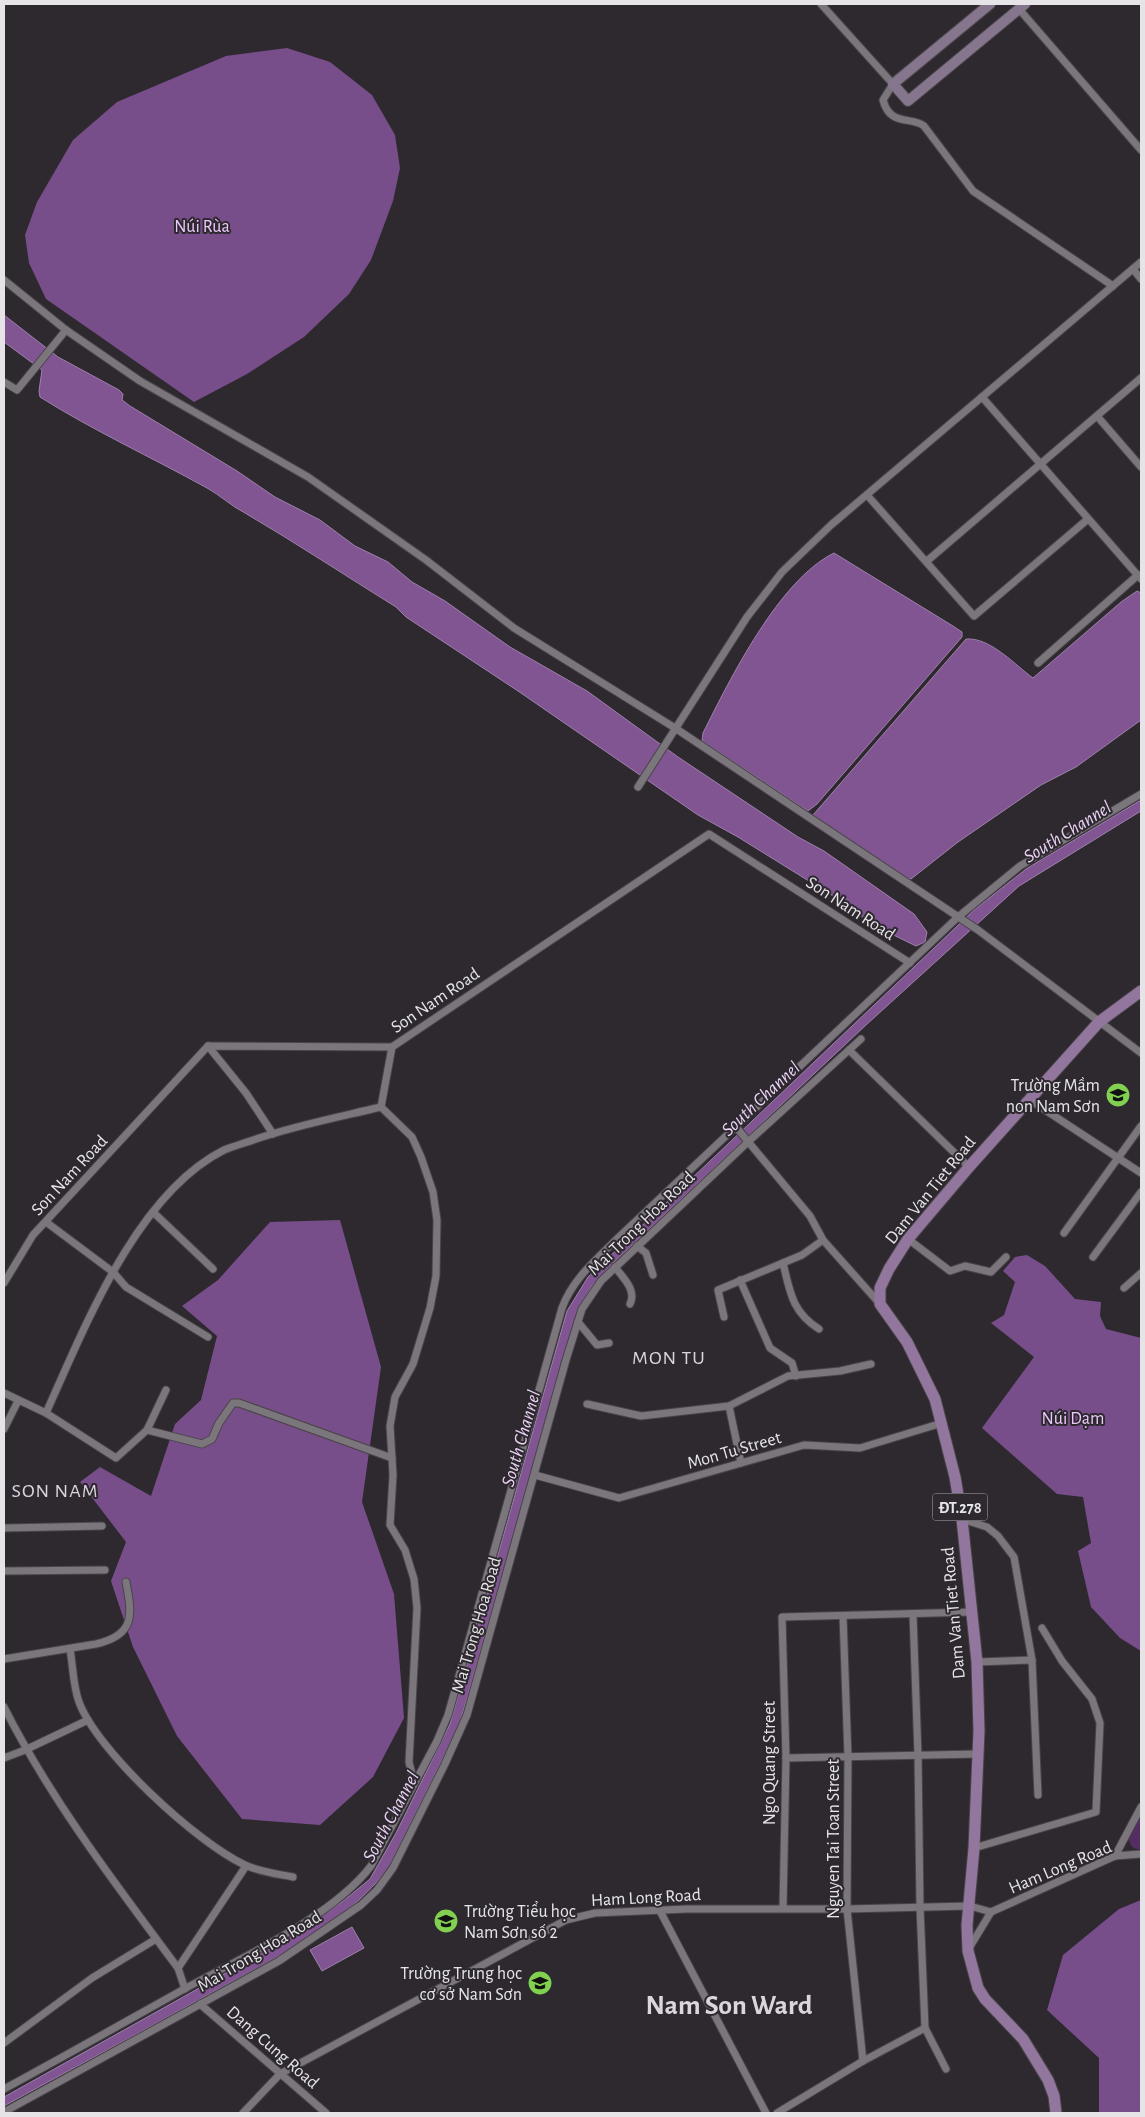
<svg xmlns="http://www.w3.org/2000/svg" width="1145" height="2117" font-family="'Alegreya Sans',sans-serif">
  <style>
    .green { fill: #542d63 }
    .forest { fill: #784e8a }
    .water { fill: #805592; stroke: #9f80ac }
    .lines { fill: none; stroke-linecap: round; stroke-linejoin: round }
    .street-casing { stroke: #484449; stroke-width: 9 }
    .secondary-casing { stroke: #484449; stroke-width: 12 }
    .primary-casing { stroke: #484449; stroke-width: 13 }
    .street { stroke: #7a767c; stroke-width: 7 }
    .secondary { stroke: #86768d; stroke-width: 10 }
    .primary { stroke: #92769e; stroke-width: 11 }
    .labels { text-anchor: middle; stroke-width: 4; stroke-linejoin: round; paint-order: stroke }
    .shield { fill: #2d292f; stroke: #afacb0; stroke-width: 1 }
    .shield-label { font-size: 16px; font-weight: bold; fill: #e7e4e8 }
    .park-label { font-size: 18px; fill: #ecc8fc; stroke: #2d292f }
    .street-label { font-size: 18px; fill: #e7e4e8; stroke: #2d292f }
    .poi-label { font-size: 18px; fill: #e7e4e8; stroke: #2d292f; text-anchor: end }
    .water-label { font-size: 19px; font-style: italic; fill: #ebd3f6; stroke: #2d292f }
    .quarter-label { font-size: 20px; letter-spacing: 1px; fill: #dbd6de; stroke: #2d292f }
    .town-label { font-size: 28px; font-weight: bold; fill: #dbd6de; stroke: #2d292f }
  </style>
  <rect width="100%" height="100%" fill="#2d292f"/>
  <path class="green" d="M1141,1813v36c-9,1 -11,-4 -13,-12z"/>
  <g class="forest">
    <path d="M287,48l43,14 42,33 23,40 5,33 -7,33 -22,59 -22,34 -45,43 -57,37 -53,28 -148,-103 -17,-36 -4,-28 12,-33 36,-62 44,-38 109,-46z"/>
    <path d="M340,1220l41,147 -19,135 32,92 10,124 -31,59 -53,48 -78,-6 -65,-83 -44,-89 -22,-66 15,-39 -46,-60 20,-15 51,29 24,-72 26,-24 16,-64 -35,-30 36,-26 52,-58z"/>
    <path d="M1027,1255l18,11 30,33 26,3 -1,14 6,13 35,9v313l-21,-13 -29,-31 -13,-56 13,-8 -8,-46 -26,-3 -75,-66 52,-71 -43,-34 13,-8 11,-33 -12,-11 12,-14z"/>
    <path d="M1141,1900v213h-42v-55l-52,-48 16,-55 56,-46z"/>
  </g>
  <g class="water">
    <path d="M4,315l54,42 61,33 4,4 -1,6 8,6 107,65 38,26 45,23 35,26 33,16 24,20 33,19 65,46 77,44 91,66 120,80 26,14 90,63 13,18 -2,10 -9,4 -39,-19 -44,-31 -95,-59 -40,-22 -180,-124 -112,-74 -10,-10c-50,-31 -100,-64 -151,-94 -14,-7 -25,-18 -38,-25 -56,-31 -113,-57 -167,-91l-1,-6 3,-21 -38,-28z"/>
    <path d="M834,553l119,73 9,6v5l-145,167 -9,7 -106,-70 1,-8c27,-54 76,-153 131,-180z"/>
    <path d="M1137,591l4,2v127l-65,47 -35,18 -83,57 -47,37h-4l-94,-61v-3l153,-176c24,-2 49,26 67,39l88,-76z"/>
    <path d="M1141,800v11l-122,75 -153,139 -255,240 -19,21 -13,21 -120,419 -70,141c-41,56 -117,93 -178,126 -69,39 -138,75 -207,113v-9l274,-153 64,-42 28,-23 26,-46 54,-109 117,-413 21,-34 386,-367 52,-41z"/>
    <path d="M352,1927l12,21 -42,23 -12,-21z"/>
  </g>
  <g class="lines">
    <defs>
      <g id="street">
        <path d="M821,4l72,80 -10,16c7,27 29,16 41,26l49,65 140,95"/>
        <path d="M1019,9l122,141"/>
        <path d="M1133,269l8,10"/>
        <path d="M4,280l62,50 74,51 168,96 118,83 88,68 161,100 303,202 163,123"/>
        <path d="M4,382l13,8 49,-60"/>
        <path d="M982,397l159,182"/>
        <path d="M1097,416l44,51"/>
        <path d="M867,495l107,121 114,-97"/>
        <path d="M927,561l214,-183"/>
        <path d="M1038,663l100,-88"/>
        <path d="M638,787l109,-170 35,-45 49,-47 310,-263"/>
        <path d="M208,1046l38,47 27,41"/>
        <path d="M849,1050l120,117"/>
        <path d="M1030,1100l111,73"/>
        <path d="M381,1107l31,30 9,20 12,35 4,28 -1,56 -6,32 -17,56 -18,33 -5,29 3,49 -3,50 15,25 9,29 3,29 -8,154 5,20"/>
        <path d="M381,1107l11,-60"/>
        <path d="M736,1127l74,89 13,24 57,64"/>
        <path d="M153,1212l60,57"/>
        <path d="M46,1222l67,50 13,15 82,50"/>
        <path d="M1064,1233l77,-107"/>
        <path d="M908,1239l42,32 15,-5 26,6 15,-15"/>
        <path d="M637,1246l9,7 7,22"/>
        <path d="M1093,1257l48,-65"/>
        <path d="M783,1263c7,29 9,49 36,66"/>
        <path d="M615,1267c8,11 22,23 15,37"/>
        <path d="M740,1280l30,68 22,15 4,13"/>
        <path d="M4,1283l29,-48 175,-189 184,1 317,-213 201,129"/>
        <path d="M1124,1288l17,-15"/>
        <path d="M724,1317l-6,-27 84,-35 21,-15"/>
        <path d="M578,1322l19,23 12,-2"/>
        <path d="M4,1393l42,20 70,45 31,-28 19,-40"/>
        <path d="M587,1404l54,12 88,-10 59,-30 52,-5 31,-7"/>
        <path d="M729,1406l12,57"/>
        <path d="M46,1413c38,-84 90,-219 178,-263 10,-4 21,-7 32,-11 41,-14 83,-22 125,-32"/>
        <path d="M4,1429l14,-28"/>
        <path d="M147,1430l55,14 10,-5 7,-16 14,-20h6l153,55"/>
        <path d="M535,1475l84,23 185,-53 56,3 82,-25"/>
        <path d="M962,1519l25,8 11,9 16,21 18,103"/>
        <path d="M4,1528l98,-2"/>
        <path d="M4,1571l101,-1"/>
        <path d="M913,1614l5,141 2,152 5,121 21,41"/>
        <path d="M843,1616l5,141 -1,152 16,152"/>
        <path d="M70,1649c3,17 3,37 9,53 18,49 118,141 166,163 15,7 33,9 48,12"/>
        <path d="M4,1659l92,-15c40,-9 36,-30 30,-62"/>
        <path d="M977,1662l55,-2 6,135"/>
        <path d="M4,1707c47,93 112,178 174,261l7,21"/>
        <path d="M4,1758l21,-8 63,-30"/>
        <path d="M786,1758l192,-4"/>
        <path d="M974,1848l122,-36 4,-89 -8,-24 -30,-38 -20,-33"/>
        <path d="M1115,1856l26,-49"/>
        <path d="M783,1908l3,-150 -4,-141 190,-5"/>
        <path d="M660,1911l106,202"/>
        <path d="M968,1950l23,-38"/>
        <path d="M178,1968l68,-102"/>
        <path d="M200,2004l126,109"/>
        <path d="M4,2043l88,-65 64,-39"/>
        <path d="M4,2089c61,-33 121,-67 182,-101 57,-31 146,-71 185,-122l66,-125 11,-26 114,-407c11,-30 36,-50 58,-72l338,-319 62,-51 121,-72"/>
        <path d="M4,2112l275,-151 82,-56 16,-15 16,-22 52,-104 22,-49 99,-355 16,-51 19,-28 148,-140 112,-102"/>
        <path d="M243,2113l37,-39 286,-154 29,-7 92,-4h160l123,-3 21,6 124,-56 26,-2"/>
        <path d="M777,2113l86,-52 62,-33"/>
      </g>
      <path id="secondary" d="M990,4l-97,80 15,17 117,-97"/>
      <path id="primary" d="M1056,2113l-2,-17 -6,-16 -25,-41 -38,-40 -7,-11 -10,-37 -1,-26 7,-77 5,-117 -2,-69 -15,-143 -7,-42 -20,-78 -28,-57 -27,-38v-16l9,-19 19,-30 61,-72 130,-145 42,-31"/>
    </defs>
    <use href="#street" class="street-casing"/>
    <use href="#secondary" class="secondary-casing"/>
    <use href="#primary" class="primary-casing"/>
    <use href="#street" class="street"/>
    <use href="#secondary" class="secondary"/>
    <use href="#primary" class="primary"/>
  </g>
  <defs>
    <symbol id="school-disc" viewBox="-11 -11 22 22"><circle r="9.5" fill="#81d050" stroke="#2d292f"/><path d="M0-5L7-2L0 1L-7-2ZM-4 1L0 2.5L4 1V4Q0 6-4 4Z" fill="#111"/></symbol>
  </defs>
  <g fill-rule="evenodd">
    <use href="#school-disc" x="1104" y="1081" width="28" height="28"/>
    <use href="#school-disc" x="432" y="1907" width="28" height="28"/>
    <use href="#school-disc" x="526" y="1969" width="28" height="28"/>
  </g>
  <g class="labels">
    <rect class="shield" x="932.5" y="1493.5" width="55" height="27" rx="4"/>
    <g class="shield-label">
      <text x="960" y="1513">ĐT.278</text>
    </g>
    <g class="park-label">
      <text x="202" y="232">Núi Rùa</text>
      <text x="1073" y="1424">Núi Dạm</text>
    </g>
    <g class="street-label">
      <text transform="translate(851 908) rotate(33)" y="6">Son Nam Road</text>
      <text transform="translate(435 1000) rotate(-34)" y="6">Son Nam Road</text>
      <text transform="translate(69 1175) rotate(-47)" y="6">Son Nam Road</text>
      <text transform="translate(930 1190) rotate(-51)" y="6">Dam Van Tiet Road</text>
      <text transform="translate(641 1223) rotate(-44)" y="6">Mai Trong Hoa Road</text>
      <text transform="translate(734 1450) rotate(-16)" y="6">Mon Tu Street</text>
      <text transform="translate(953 1613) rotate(-95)" y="6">Dam Van Tiet Road</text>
      <text transform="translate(476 1625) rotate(-74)" y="6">Mai Trong Hoa Road</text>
      <text transform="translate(769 1763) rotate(-90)" y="6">Ngo Quang Street</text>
      <text transform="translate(833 1839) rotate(-90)" y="6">Nguyen Tai Toan Street</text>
      <text transform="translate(1060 1867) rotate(-23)" y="6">Ham Long Road</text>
      <text transform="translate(646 1897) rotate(-3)" y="6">Ham Long Road</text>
      <text transform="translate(259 1951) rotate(-31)" y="6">Mai Trong Hoa Road</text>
      <text transform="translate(273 2047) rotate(41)" y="6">Dang Cung Road</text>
    </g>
    <g class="poi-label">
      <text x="1100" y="1091">Trường Mầm<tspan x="1100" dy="21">non Nam Sơn</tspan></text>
      <text x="464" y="1917" text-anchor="start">Trường Tiểu học<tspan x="464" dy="21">Nam Sơn số 2</tspan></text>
      <text x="522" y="1979">Trường Trung học<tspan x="522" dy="21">cơ sở Nam Sơn</tspan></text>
    </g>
    <g class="water-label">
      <text transform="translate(1067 831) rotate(-32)" y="7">South Channel</text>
      <text transform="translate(760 1098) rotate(-43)" y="7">South Channel</text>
      <text transform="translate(520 1438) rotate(-74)" y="7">South Channel</text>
      <text transform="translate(390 1816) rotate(-62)" y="7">South Channel</text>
    </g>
    <g class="quarter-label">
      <text x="669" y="1364">MON TU</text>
      <text x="55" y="1497">SON NAM</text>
    </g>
    <g class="town-label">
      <text x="729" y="2014">Nam Son Ward</text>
    </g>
  </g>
  <rect width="1145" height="2117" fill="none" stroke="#e7e4e8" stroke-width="10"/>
</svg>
